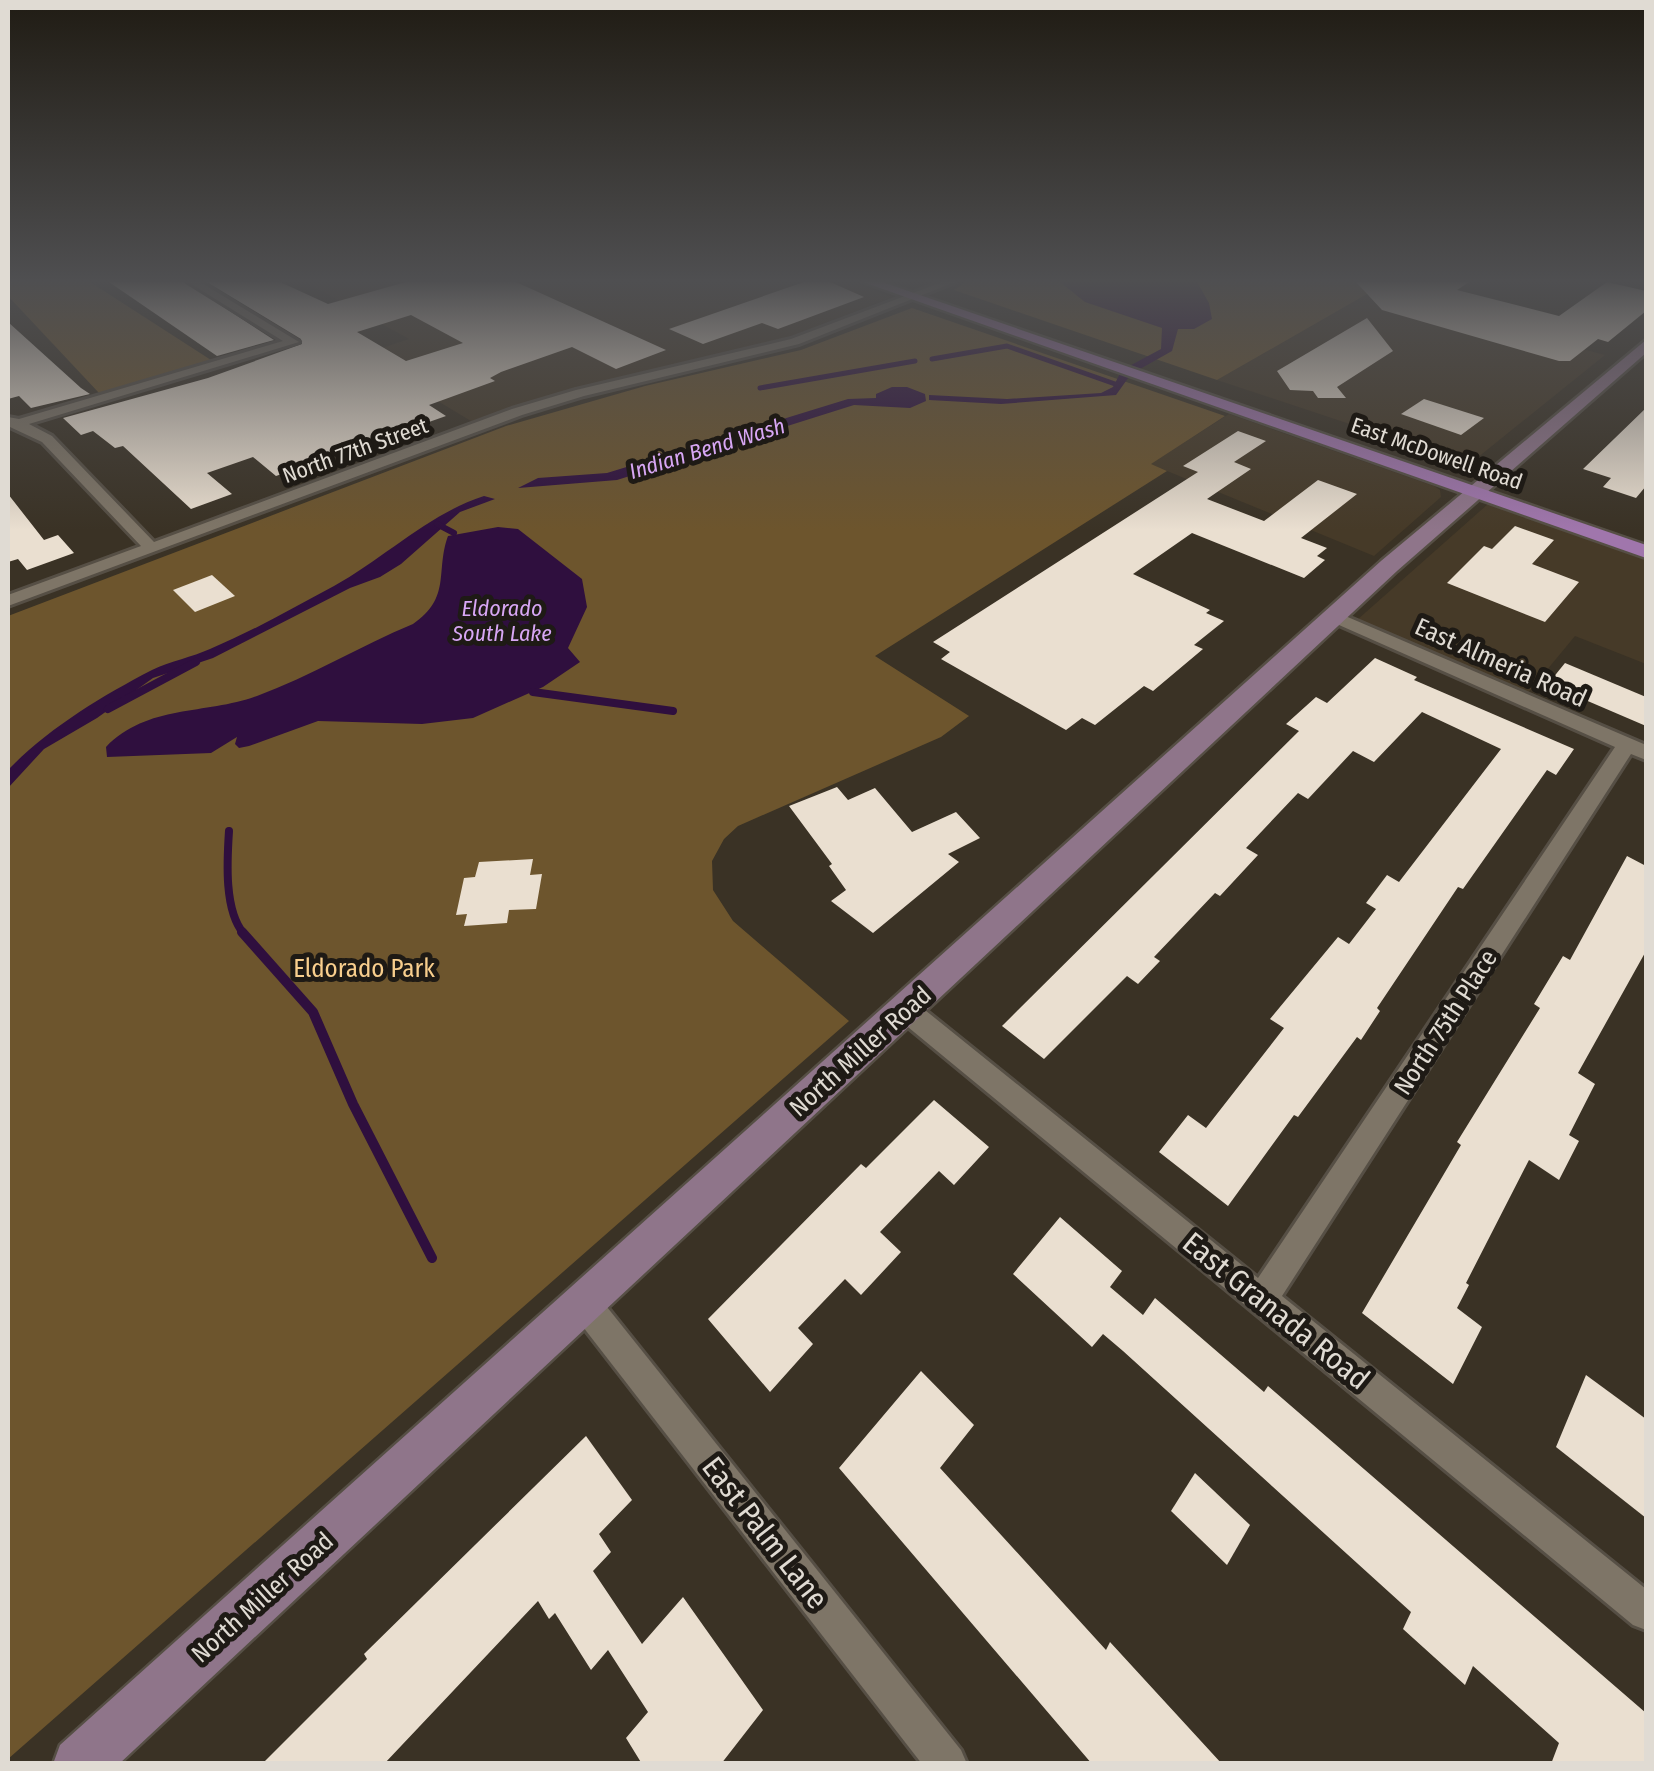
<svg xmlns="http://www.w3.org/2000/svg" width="1654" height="1771" font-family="'Fira Sans Condensed',sans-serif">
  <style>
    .built { fill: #463a28 }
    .green { fill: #6d552d }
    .water { fill: #2f0f3e }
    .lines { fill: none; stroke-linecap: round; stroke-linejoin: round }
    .stream-far3 { stroke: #2f0f3e; stroke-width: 5 }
    .stream-far2 { stroke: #2f0f3e; stroke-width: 6 }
    .stream-far1 { stroke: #2f0f3e; stroke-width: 8 }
    .stream { stroke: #2f0f3e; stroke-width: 10 }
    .building { fill: #eadfd0; fill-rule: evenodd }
    .street-casing { stroke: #564f45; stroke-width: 6 }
    .secondary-casing { stroke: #564f45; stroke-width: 5 }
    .primary-casing { stroke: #564f45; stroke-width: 5 }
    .street { fill: #7e7567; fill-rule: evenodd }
    .secondary { fill: #8f758a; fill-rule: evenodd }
    .primary { fill: #a076ac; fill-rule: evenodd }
    .labels { text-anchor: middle; stroke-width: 10; stroke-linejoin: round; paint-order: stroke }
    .far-water-label { font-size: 22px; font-style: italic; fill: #d8a7f5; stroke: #1e1a15 }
    .far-street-label { font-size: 22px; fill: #e0dbd3; stroke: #1e1a15 }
    .street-label { font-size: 25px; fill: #e0dbd3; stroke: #1e1a15 }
    .park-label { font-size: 25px; fill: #f8ce8d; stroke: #1e1a15 }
    .near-street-label { font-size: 30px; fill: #e0dbd3; stroke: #1e1a15 }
  </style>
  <rect width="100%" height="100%" fill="#3a3225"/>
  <g class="built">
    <path d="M305,282h548l39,15 -113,44 -205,48 -103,32 -110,-66 48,-16z"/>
    <path d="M1371,292l234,63 -128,103 -8,2 -17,-2 -235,-78z"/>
    <path d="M1229,414l205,72 6,4 1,7 -67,59 -224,-92z"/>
    <path d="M1488,504l158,56v104l-71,-28 -57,69 -170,-77z"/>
  </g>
  <g class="green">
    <path d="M8,282h82l121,78 -112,33 -91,-97z"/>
    <path d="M966,282h422l-171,98 -263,-90z"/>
    <path d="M912,308l313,108 -74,48 16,7 -292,185 94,60 -28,21 -203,89 -14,13 -12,22 1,29 20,31 116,100 -841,738v-1143l498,-190 139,-40 156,-36z"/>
  </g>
  <g class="water">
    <path d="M1060,282h137l12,21 3,16 -18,10h-16l-6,22 -41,23 -15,21 -115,9 -72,-4v-5l78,4 94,-6 12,-6 9,-17 39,-21 1,-21 -77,-26z"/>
    <path d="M892,387h15l18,7 1,7 -16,7 -56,-3 -237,75 -99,8 20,-10 69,-5 241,-74 28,-1v-4z"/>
    <path d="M484,496l11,3 -35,13 -59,52 -21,13 -30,11 -137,70 -60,20 -56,40 -53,31 -36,39v-18c41,-42 92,-73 144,-100 19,-9 40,-13 58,-21 43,-18 83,-41 124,-63 51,-28 94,-72 150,-90z"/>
    <path d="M498,527l20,2 64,50 5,28 -19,41 12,14 -37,25 -70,31 -51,6 -104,-3 -69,25 -10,2 -4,-4 2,-7 -26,16 -104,4 -1,-10c42,-43 100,-32 151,-51 54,-20 103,-50 156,-72 39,-27 22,-52 35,-88z"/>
  </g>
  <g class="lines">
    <g class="stream-far3">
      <path d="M932,359l75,-13 111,39"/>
      <path d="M760,388l155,-27"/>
    </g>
    <path class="stream-far2" d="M437,524l17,9"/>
    <g class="stream-far1">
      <path d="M533,692l140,19"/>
      <path d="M108,709l88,-47"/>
      <path d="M229,831c-2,30 -5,80 15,103"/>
    </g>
    <path class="stream" d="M242,932l71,80 40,92 79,154"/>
  </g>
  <g class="building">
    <path d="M109,282h76l89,58 -57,16z"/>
    <path d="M207,282h73l48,22 78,-22h110l150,68 -50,19 -44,-22 -71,25 -11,6 5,3 -66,24 17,11 -170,60 -23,-19 -46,16 25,21 -41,15 -68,-63 -8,2 -22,-17 -12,4 -18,-17 145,-40 94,-34 -1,-5zM411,315l52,28 -57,18 -49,-29z"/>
    <path d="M804,282h26l34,15 -86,32 -16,-6 -59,21 -34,-15z"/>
    <path d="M1356,282h113l-12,8 102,26 48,-34 39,9v20l-38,31 -10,-3 -28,22h-11l-177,-51z"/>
    <path d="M1367,318l26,33 -56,36 9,11h-28l-5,-7 -23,-1 -13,-19z"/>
    <path d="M8,322l73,66 9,6 -59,14 -12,-12 -11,3z"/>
    <path d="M1424,399l60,19 -23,17 -60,-21z"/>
    <path d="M1646,408v78l-10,12 -33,-11 8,-9 -28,-9z"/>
    <path d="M1238,431l28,10 -32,21 17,7 -44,30 57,22 54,-41 39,14 -56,44 26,10 -10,8 8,4 -21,18 -112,-45 -59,41 77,36 -4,3 18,8 -30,24 9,4 -50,42 -9,-5 -49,39 -13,-7 -16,12 -125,-71 9,-7 -17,-10 265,-170 -15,-6z"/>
    <path d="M8,494l36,46 14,-5 16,18 -47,17 -9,-11 -10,3z"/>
    <path d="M1515,526l39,14 -22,24 47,18 -34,40 -98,-39 37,-37 8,3z"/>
    <path d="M212,575l23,21 -40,16 -22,-22z"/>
    <path d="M1375,658l42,19 -3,3 160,69 -18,26 -9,-5 -84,119 -5,-2 -81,121 3,3 -19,29 -4,-3 -59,80 -4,-2 -66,91 -69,-54 29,-37 18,13 78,-100 -14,-9 68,-82 11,7 27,-35 -10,-6 21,-28 12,7 102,-133 -79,-37 -48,50 -21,-11 -45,48 -10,-6 -52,55 12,7 -38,41 -5,-3 -61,64 6,4 -22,23 -11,-8 -83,83 -42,-33 297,-295 -13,-7 30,-27 11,6z"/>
    <path d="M1565,663l81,34v29l-98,-42z"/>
    <path d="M837,787l11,13 27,-12 37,44 44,-20 24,26 -32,16 11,8 -86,71 -42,-32 15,-11 -17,-24 3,-2 -43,-58z"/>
    <path d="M1627,856l19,10v85l-68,122 17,11 -26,51 10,6 -20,39 -30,-20 -63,123 3,2 -12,23 25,19 -29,57 -91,-71 99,-168 -4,-3 83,-134 -6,-4 29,-48 7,4z"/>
    <path d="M533,859l-3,16 12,-1 -6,35 -27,1 -2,13 -43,3 3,-12 -11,1 8,-37 11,-1 4,-15z"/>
    <path d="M934,1100l55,47 -35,38 -15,-14 -59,61 21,20 -40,43 -16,-16 -47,49 15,16 -43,48 -62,-73 153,-155 5,4z"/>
    <path d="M1060,1217l62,54 -12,16 33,28 12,-17 109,94 4,-6 378,327v51h-95l8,-21 -86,-77 -8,19 -62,-56 8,-17 -288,-261 -20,-17 -11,13 -79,-73z"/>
    <path d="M921,1371l53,54 -34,43 166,182 4,-8 112,122h-130l-253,-296z"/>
    <path d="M1586,1375l60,44v99l-90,-71z"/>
    <path d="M586,1436l46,64 -33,34 12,18 -18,19 49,73 41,-47 80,113 -42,54h-79l-16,-26 22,-26 -40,-62 -17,20 -36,-57 -6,6 -11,-18 -154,163h-122l105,-105 -3,-5z"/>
    <path d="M1195,1473l55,52 -23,40 -56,-54z"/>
  </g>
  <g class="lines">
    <defs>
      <g id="street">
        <path d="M188,282h12l99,60 -270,82 23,12 102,106 358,-133 64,-19 215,-51 151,-57h13l-156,62 -215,52 -62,19 -514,191v-11l133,-49 -99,-104 -32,-15 -2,-10 11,2 264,-78z"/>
        <path d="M1336,612l310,133v15l-15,-6 -349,542 364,293v41l-13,-5 -736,-607 -3,-8 3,-8 9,-3 9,3 343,276 357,-531 -285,-126 -3,-4z"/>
        <path d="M584,1288l11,4 366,458 6,14h-45l-349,-450 -4,-11 4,-11z"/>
      </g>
      <path id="secondary" d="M1646,340v13l-249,218 -1278,1193h-66l7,-19 1321,-1184z"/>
      <path id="primary" d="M863,282h19l764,263v13z"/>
    </defs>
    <use href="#street" class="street-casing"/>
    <use href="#secondary" class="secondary-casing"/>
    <use href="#primary" class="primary-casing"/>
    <use href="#street" class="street"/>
    <use href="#secondary" class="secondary"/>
    <use href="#primary" class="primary"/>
  </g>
  <linearGradient id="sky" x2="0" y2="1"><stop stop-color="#201c14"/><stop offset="0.53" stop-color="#4f4f51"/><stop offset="1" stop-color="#4f4f51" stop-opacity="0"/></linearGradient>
  <rect width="1654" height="530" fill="url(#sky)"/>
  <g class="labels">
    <g class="far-water-label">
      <text transform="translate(707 448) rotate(-17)" y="8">Indian Bend Wash</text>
      <text x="502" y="616">Eldorado<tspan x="502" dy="25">South Lake</tspan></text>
    </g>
    <g class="far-street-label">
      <text transform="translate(355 450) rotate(-20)" y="8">North 77th Street</text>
      <text transform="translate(1437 453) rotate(19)" y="8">East McDowell Road</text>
    </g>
    <g class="street-label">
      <text transform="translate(1501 662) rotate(24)" y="9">East Almeria Road</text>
      <text transform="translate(1445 1022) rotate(-57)" y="9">North 75th Place</text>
      <text transform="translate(860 1051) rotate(-42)" y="9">North Miller Road</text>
      <text transform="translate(262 1597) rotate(-42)" y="9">North Miller Road</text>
    </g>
    <g class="park-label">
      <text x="364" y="977">Eldorado Park</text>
    </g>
    <g class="near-street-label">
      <text transform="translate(1276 1311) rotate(39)" y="10">East Granada Road</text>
      <text transform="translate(765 1533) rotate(52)" y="10">East Palm Lane</text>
    </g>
  </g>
  <rect width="1654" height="1771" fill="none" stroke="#e0dbd3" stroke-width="20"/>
</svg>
